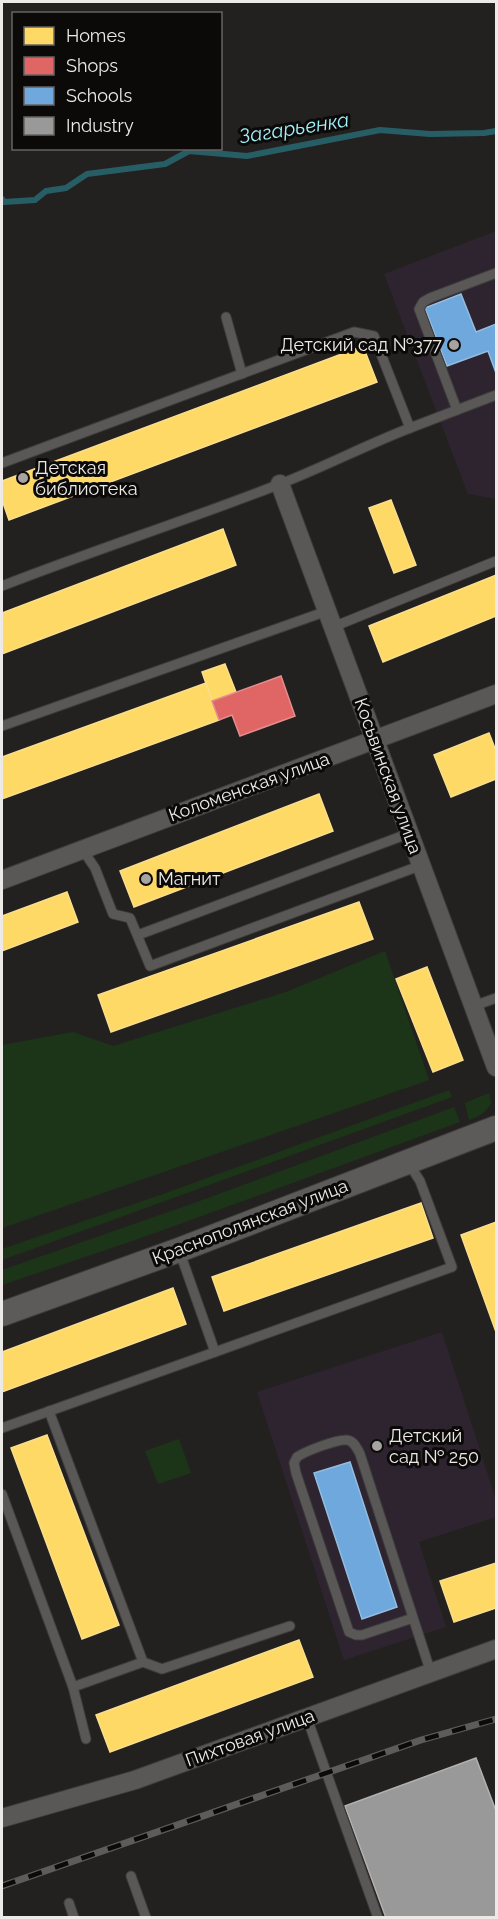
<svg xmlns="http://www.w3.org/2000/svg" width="498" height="1919" font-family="Raleway,sans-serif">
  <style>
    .education { fill: #2d242f }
    .green { fill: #1c3519 }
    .homes { fill: #ffd966; stroke: #f9de8d; stroke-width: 1.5 }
    .shops { fill: #e06666; stroke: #e48d8d; stroke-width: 1.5 }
    .schools { fill: #6fa8dc; stroke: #94bcdf; stroke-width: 1.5 }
    .industry { fill: #999; stroke: #b2b1b0; stroke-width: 1.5 }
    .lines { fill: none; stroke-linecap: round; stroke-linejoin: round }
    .stream { stroke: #275e65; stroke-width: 6 }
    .service-casing { stroke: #3e3d3c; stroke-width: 11 }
    .minor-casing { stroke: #3e3d3c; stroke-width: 20 }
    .secondary-casing { stroke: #3e3d3c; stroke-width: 26 }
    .service { stroke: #595857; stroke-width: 9 }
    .minor { stroke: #595857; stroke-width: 18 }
    .secondary { stroke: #5c5b5a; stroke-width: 24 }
    .rail-casing { stroke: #5d5c5a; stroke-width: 7 }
    .rail { stroke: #0c0a09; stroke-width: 4.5; stroke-dasharray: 14; stroke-linecap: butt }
    .poi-dot { fill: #a6a3a1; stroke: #0c0a09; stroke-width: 2 }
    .labels { text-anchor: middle; stroke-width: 6; stroke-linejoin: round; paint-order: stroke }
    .poi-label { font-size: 18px; fill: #ece9e7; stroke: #0c0a09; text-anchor: start }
    .street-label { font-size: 18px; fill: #ece9e7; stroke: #0c0a09 }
    .water-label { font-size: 20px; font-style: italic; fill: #a0f2fe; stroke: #0c0a09 }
  </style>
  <rect width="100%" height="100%" fill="#23211f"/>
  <g class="education">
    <path d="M496,231v268l-28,-5 -84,-220z"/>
    <path d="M442,1332l54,168v17l-77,25 27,85 -102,33 -87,-268z"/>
  </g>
  <g class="green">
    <path d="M385,951l44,129 -427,148v-183l71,-13 40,14 173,-54z"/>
    <path d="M449,1090l3,7 -450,163v-11l161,-55z"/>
    <path d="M489,1093l2,10c-4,9 -13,14 -22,17l-4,-17z"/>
    <path d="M454,1107l6,15 -319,116 -139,47v-15l195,-68z"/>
    <path d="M179,1439l12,34 -33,11 -13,-33z"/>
  </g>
  <g class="homes">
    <path d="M363,346l14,36 -368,138 -7,-20v-19z"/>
    <path d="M391,500l25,65 -22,8 -25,-65z"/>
    <path d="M223,529l13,36 -234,89v-41z"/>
    <path d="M496,575v41l-113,46 -14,-36z"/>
    <path d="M225,664l11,28 -24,9 -10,-29z"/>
    <path d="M206,683l13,37 -217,79v-42z"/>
    <path d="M489,733l7,18v28l-45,18 -17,-42z"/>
    <path d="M319,794l14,37 -199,76 -14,-36z"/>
    <path d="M67,892l11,30 -76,29v-35z"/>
    <path d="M359,902l14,37 -262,93 -13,-37z"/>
    <path d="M427,967l36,93 -30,12 -37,-93z"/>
    <path d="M421,1203l12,35 -209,73 -12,-34z"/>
    <path d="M496,1222v110l-35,-97z"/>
    <path d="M173,1288l13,36 -184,68v-40z"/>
    <path d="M47,1435l72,190 -37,14 -71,-191z"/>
    <path d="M496,1563v45l-42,14 -14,-41z"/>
    <path d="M299,1640l14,37 -203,75 -14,-37z"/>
  </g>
  <path class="shops" d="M281,676l14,40 -55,20 -8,-21 -13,5 -7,-19z"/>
  <g class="schools">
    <path d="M461,294l15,38 20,-8v49l-8,-22 -41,15 -22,-58z"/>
    <path d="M350,1462l47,145 -35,12 -48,-146z"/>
  </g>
  <path class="industry" d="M476,1758l20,53v107h-110l-41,-112z"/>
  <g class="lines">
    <path class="stream" d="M2,199l2,3 31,-2 11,-9 20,-3 21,-14 78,-10 24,-13 58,5 133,-26 50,4 54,-1 12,-2"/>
    <defs>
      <g id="service">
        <path d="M226,317l16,57"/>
        <path d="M457,410l-38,-101 4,-7 7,-4 66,-25"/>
        <path d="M410,428l86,-33"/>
        <path d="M2,463l352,-131 20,4 36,92c-44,17 -86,39 -130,56 -92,36 -186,66 -278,102"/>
        <path d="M333,627l163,-66"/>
        <path d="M2,726l325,-115"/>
        <path d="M82,849l13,19 18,46 17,4 20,48 272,-101"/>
        <path d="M138,935l272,-102"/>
        <path d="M474,1006l22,-8"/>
        <path d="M215,1352l237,-85 -32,-86 -11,-17"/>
        <path d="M49,1411l94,251"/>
        <path d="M2,1428l213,-76 -36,-102"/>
        <path d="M2,1494l71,193 70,-25 19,7 128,-43"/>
        <path d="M413,1618l-51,17h-6l-7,-3 -53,-159 -2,-10 3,-6c9,-6 40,-18 50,-17 7,1 10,8 13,14l71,219"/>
        <path d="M73,1687l13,52"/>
        <path d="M307,1718l71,200"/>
        <path d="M131,1876l15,42"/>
        <path d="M69,1903l5,15"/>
      </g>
      <g id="minor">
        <path d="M280,484l216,583"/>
        <path d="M2,880l494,-186"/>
        <path d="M2,1818l133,-38 361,-131"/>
      </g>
      <path id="secondary" d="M2,1314l177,-64 317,-122"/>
    </defs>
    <use href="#service" class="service-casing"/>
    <use href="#minor" class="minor-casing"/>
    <use href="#secondary" class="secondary-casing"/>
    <use href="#service" class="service"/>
    <use href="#minor" class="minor"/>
    <use href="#secondary" class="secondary"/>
    <defs>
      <path id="rail" d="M2,1886l419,-146 75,-21"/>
    </defs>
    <use href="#rail" class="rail-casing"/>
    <use href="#rail" class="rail"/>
  </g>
  <g class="poi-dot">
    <circle cx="454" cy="345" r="6"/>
    <circle cx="23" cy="478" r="6"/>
    <circle cx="146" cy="879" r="6"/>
    <circle cx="377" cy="1446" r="6"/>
  </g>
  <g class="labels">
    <g class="poi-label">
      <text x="442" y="351" text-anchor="end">Детский сад №377</text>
      <text x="35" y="474">Детская<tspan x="35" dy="21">библиотека</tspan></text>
      <text x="158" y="885">Магнит</text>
      <text x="389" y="1442">Детский<tspan x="389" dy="21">сад № 250</tspan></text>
    </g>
    <g class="street-label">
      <text transform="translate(388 776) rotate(70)" y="6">Косьвинская улица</text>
      <text transform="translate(249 787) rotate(-20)" y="6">Коломенская улица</text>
      <text transform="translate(250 1222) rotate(-21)" y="6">Краснополянская улица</text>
      <text transform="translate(250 1738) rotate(-20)" y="6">Пихтовая улица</text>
    </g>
    <g class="water-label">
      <text transform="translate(294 128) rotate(-9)" y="7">Загарьенка</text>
    </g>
  </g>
  <rect width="498" height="1919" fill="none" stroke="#ece9e7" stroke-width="6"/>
  <rect x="12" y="12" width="210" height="138" fill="#0c0a09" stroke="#666362" stroke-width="1.5"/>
  <rect x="24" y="27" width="30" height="18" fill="#ffd966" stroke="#666362" stroke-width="1.5"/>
  <text x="66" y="42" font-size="18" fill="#ece9e7">Homes</text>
  <rect x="24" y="57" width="30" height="18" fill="#e06666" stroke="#666362" stroke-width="1.5"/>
  <text x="66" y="72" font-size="18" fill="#ece9e7">Shops</text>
  <rect x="24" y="87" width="30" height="18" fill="#6fa8dc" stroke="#666362" stroke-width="1.5"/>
  <text x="66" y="102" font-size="18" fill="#ece9e7">Schools</text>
  <rect x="24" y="117" width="30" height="18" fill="#999999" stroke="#666362" stroke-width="1.5"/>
  <text x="66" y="132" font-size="18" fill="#ece9e7">Industry</text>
</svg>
